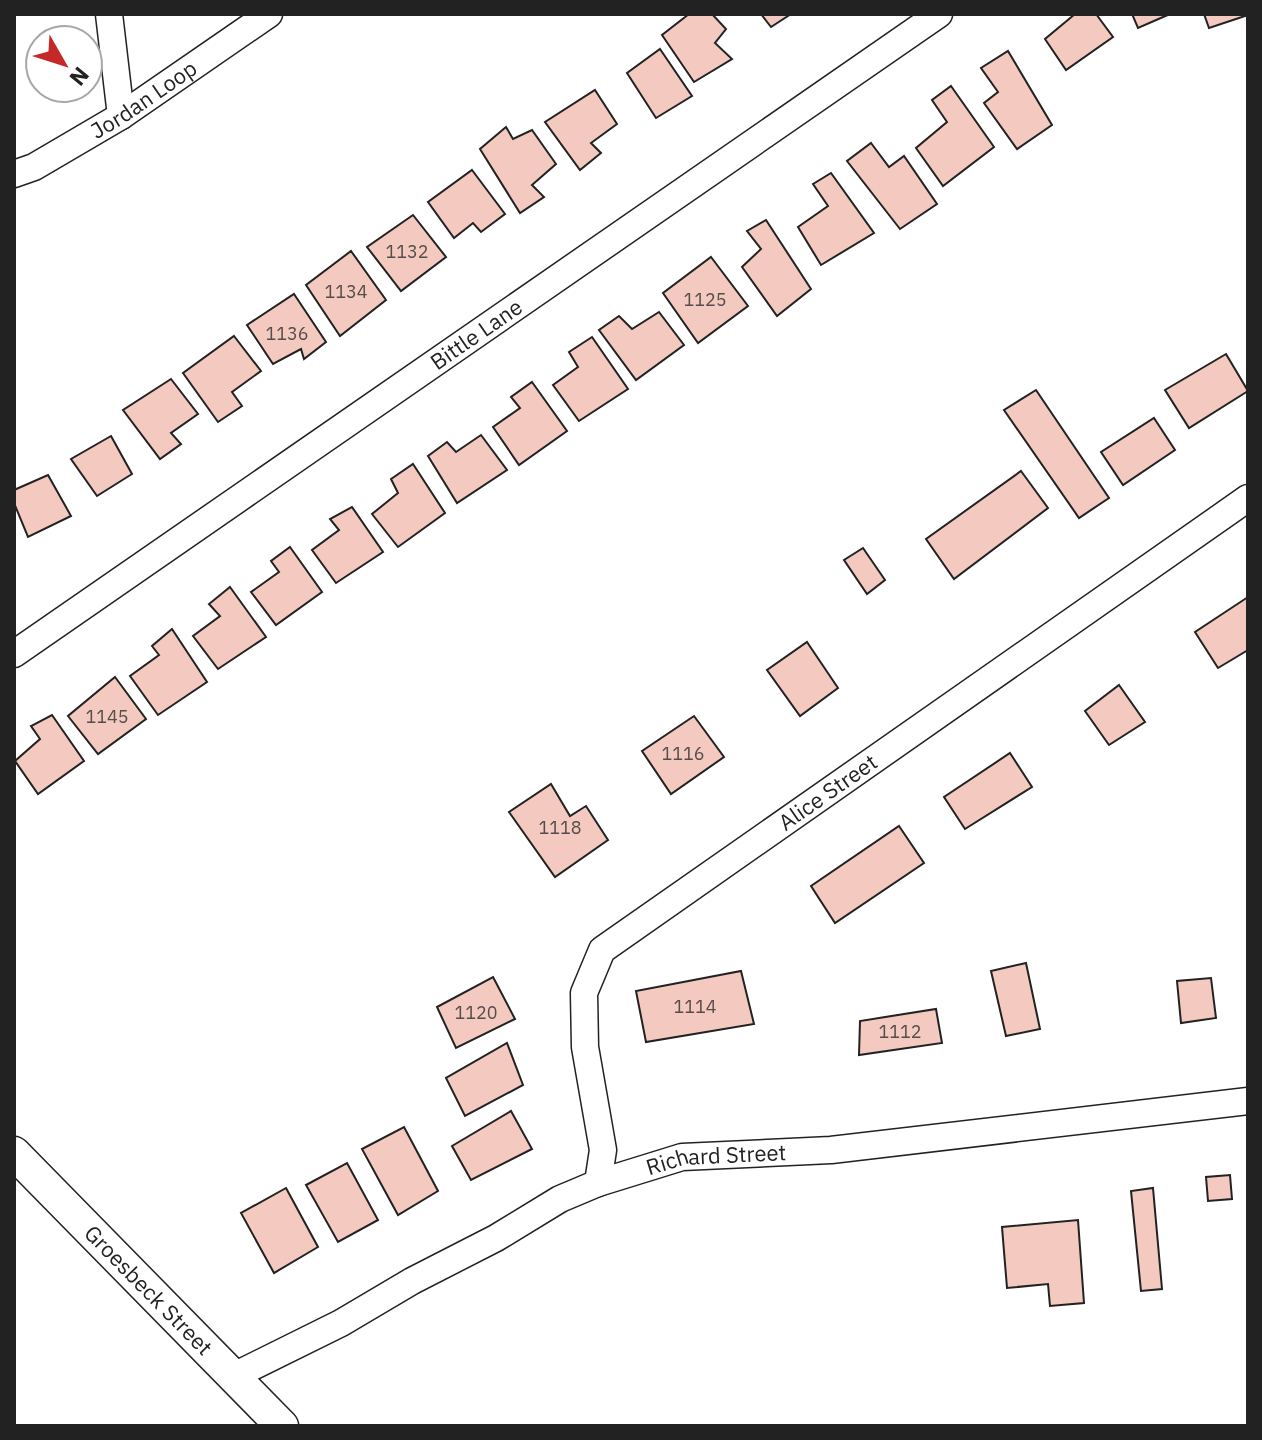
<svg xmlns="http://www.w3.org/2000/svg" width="1262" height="1440" font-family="'IBM Plex Sans',sans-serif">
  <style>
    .building { fill: #f3c9c0; stroke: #222; stroke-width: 2 }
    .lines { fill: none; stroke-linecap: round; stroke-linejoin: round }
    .minor-casing { stroke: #222; stroke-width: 29 }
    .tertiary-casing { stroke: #222; stroke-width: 35 }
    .minor { stroke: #fff; stroke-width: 26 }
    .tertiary { stroke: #fff; stroke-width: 32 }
    .labels { text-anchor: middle; stroke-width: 6; stroke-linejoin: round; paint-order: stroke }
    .number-label { font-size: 18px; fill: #564c4a }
    .street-label { font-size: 22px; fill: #222; stroke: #fff }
  </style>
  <rect width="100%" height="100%" fill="#fff"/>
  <g class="building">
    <path d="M689,14h23l14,15 -11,14 17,16 -38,23 -32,-47z"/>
    <path d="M761,14h30l-20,13z"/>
    <path d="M1075,14h21l17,23 -47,33 -21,-31z"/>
    <path d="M1132,14h38l-32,14z"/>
    <path d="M1204,14h43l1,1 -39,13z"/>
    <path d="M660,49l32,47 -36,22 -29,-45z"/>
    <path d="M1008,51l44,74 -35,24 -33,-46 14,-11 -17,-24z"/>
    <path d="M951,86l43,61 -51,39 -27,-38 31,-26 -15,-22z"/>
    <path d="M595,90l22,34 -26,19 10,10 -21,17 -35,-48z"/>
    <path d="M506,127l7,12 19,-9 24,34 -24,21 12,12 -24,16 -40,-64z"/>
    <path d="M871,143l18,24 15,-11 33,48 -37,25 -53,-68z"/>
    <path d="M472,170l33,44 -24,18 -8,-9 -19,15 -26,-36z"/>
    <path d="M831,173l43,60 -53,32 -23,-38 30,-21 -15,-22z"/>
    <path d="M413,215l33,42 -45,34 -34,-44z"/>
    <path d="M766,220l45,69 -34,27 -35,-49 19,-18 -14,-18z"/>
    <path d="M351,251l35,49 -46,36 -34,-51z"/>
    <path d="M711,257l37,49 -50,37 -35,-50z"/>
    <path d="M294,294l32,48 -22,17 -3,-10 -28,15 -26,-39z"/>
    <path d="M659,312l25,33 -48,35 -37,-50 20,-14 13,13z"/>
    <path d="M234,336l27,35 -29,21 10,14 -24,16 -35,-49z"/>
    <path d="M592,337l36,52 -49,32 -26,-36 25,-18 -9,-15z"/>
    <path d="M1226,354l22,37 -59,37 -24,-38z"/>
    <path d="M171,379l27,35 -27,19 10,11 -21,15 -37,-49z"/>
    <path d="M532,382l35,49 -48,34 -26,-38 27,-19 -9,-11z"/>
    <path d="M1036,390l73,108 -30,20 -75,-108z"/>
    <path d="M1154,418l21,32 -52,35 -22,-33z"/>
    <path d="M481,435l26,35 -50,33 -29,-47 19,-14 9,10z"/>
    <path d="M111,436l21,38 -35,22 -26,-37z"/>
    <path d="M413,464l32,49 -47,34 -26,-33 26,-21 -7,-14z"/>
    <path d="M1021,471l27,37 -94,71 -28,-40z"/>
    <path d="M48,475l23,41 -43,21 -14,-34v-13z"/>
    <path d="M352,507l31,45 -47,31 -24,-33 27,-20 -9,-11z"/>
    <path d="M290,547l32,45 -46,33 -25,-33 28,-20 -8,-11z"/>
    <path d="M863,548l22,32 -18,14 -23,-34z"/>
    <path d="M230,587l36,50 -48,32 -25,-33 27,-20 -11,-12z"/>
    <path d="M1248,597v53l-30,18 -23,-36z"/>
    <path d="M172,629l35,53 -49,33 -28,-39 29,-21 -7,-9z"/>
    <path d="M807,642l31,46 -38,28 -33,-46z"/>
    <path d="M115,677l31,42 -48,35 -30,-38z"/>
    <path d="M1119,685l26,37 -36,23 -24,-34z"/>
    <path d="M52,715l32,46 -46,33 -23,-33 25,-22 -9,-13z"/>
    <path d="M694,716l30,41 -53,37 -29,-43z"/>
    <path d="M1010,753l22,34 -67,42 -21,-32z"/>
    <path d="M551,784l19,32 16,-10 22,34 -53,37 -46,-65z"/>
    <path d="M899,826l25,37 -89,60 -24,-37z"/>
    <path d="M1026,963l14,66 -34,7 -15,-65z"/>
    <path d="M741,971l13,53 -108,18 -10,-51z"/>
    <path d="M493,977l22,42 -59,29 -19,-41z"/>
    <path d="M1211,978l5,40 -35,5 -4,-42z"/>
    <path d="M936,1009l6,34 -83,12 1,-34z"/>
    <path d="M507,1043l16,42 -58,31 -19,-38z"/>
    <path d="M511,1111l21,38 -61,31 -19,-34z"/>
    <path d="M404,1127l34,64 -40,24 -36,-66z"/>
    <path d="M347,1163l31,57 -40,22 -32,-57z"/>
    <path d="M1230,1175l2,24 -24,2 -2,-24z"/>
    <path d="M286,1188l32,59 -44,26 -33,-60z"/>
    <path d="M1153,1188l9,101 -21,2 -10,-100z"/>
    <path d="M1078,1220l6,83 -34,3 -2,-22 -41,4 -5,-61z"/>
  </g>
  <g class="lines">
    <defs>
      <g id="minor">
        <path d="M109,14l12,102"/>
        <path id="s1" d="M14,174l20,-7 87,-51 148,-102"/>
        <path id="s2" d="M14,654l925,-640"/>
        <path id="s3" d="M598,1183l5,-33 -18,-103 -1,-54 18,-43 646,-452"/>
        <path id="s4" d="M234,1376l107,-53 71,-42 84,-43 64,-39 38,-16 84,-26 149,-7 417,-49"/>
      </g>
      <g id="tertiary">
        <path id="s5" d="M14,1153l268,273"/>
      </g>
    </defs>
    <use href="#minor" class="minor-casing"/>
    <use href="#tertiary" class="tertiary-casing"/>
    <use href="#minor" class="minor"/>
    <use href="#tertiary" class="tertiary"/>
  </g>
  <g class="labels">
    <g class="number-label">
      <text x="407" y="258">1132</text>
      <text x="346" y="298">1134</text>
      <text x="705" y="306">1125</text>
      <text x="287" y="340">1136</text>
      <text x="107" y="723">1145</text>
      <text x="683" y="760">1116</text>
      <text x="560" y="834">1118</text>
      <text x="695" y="1013">1114</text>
      <text x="476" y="1019">1120</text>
      <text x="900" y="1038">1112</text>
    </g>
    <g class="street-label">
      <text dy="8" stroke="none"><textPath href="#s1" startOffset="150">Jordan Loop</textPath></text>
      <text dy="8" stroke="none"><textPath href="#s2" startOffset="562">Bittle Lane</textPath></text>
      <text dy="8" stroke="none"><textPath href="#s3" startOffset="514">Alice Street</textPath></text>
      <text dy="8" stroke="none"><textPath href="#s4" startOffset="534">Richard Street</textPath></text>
      <text dy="8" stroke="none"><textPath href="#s5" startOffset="192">Groesbeck Street</textPath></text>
    </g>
  </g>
  <rect width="1262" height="1440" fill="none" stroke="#222222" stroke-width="32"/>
  <g transform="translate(64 64) rotate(129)"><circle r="38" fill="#ffffff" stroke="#a7a7a7" stroke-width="2"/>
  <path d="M0-6L14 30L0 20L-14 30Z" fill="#c62828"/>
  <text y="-12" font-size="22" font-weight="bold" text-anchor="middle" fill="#222222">N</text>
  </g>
</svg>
